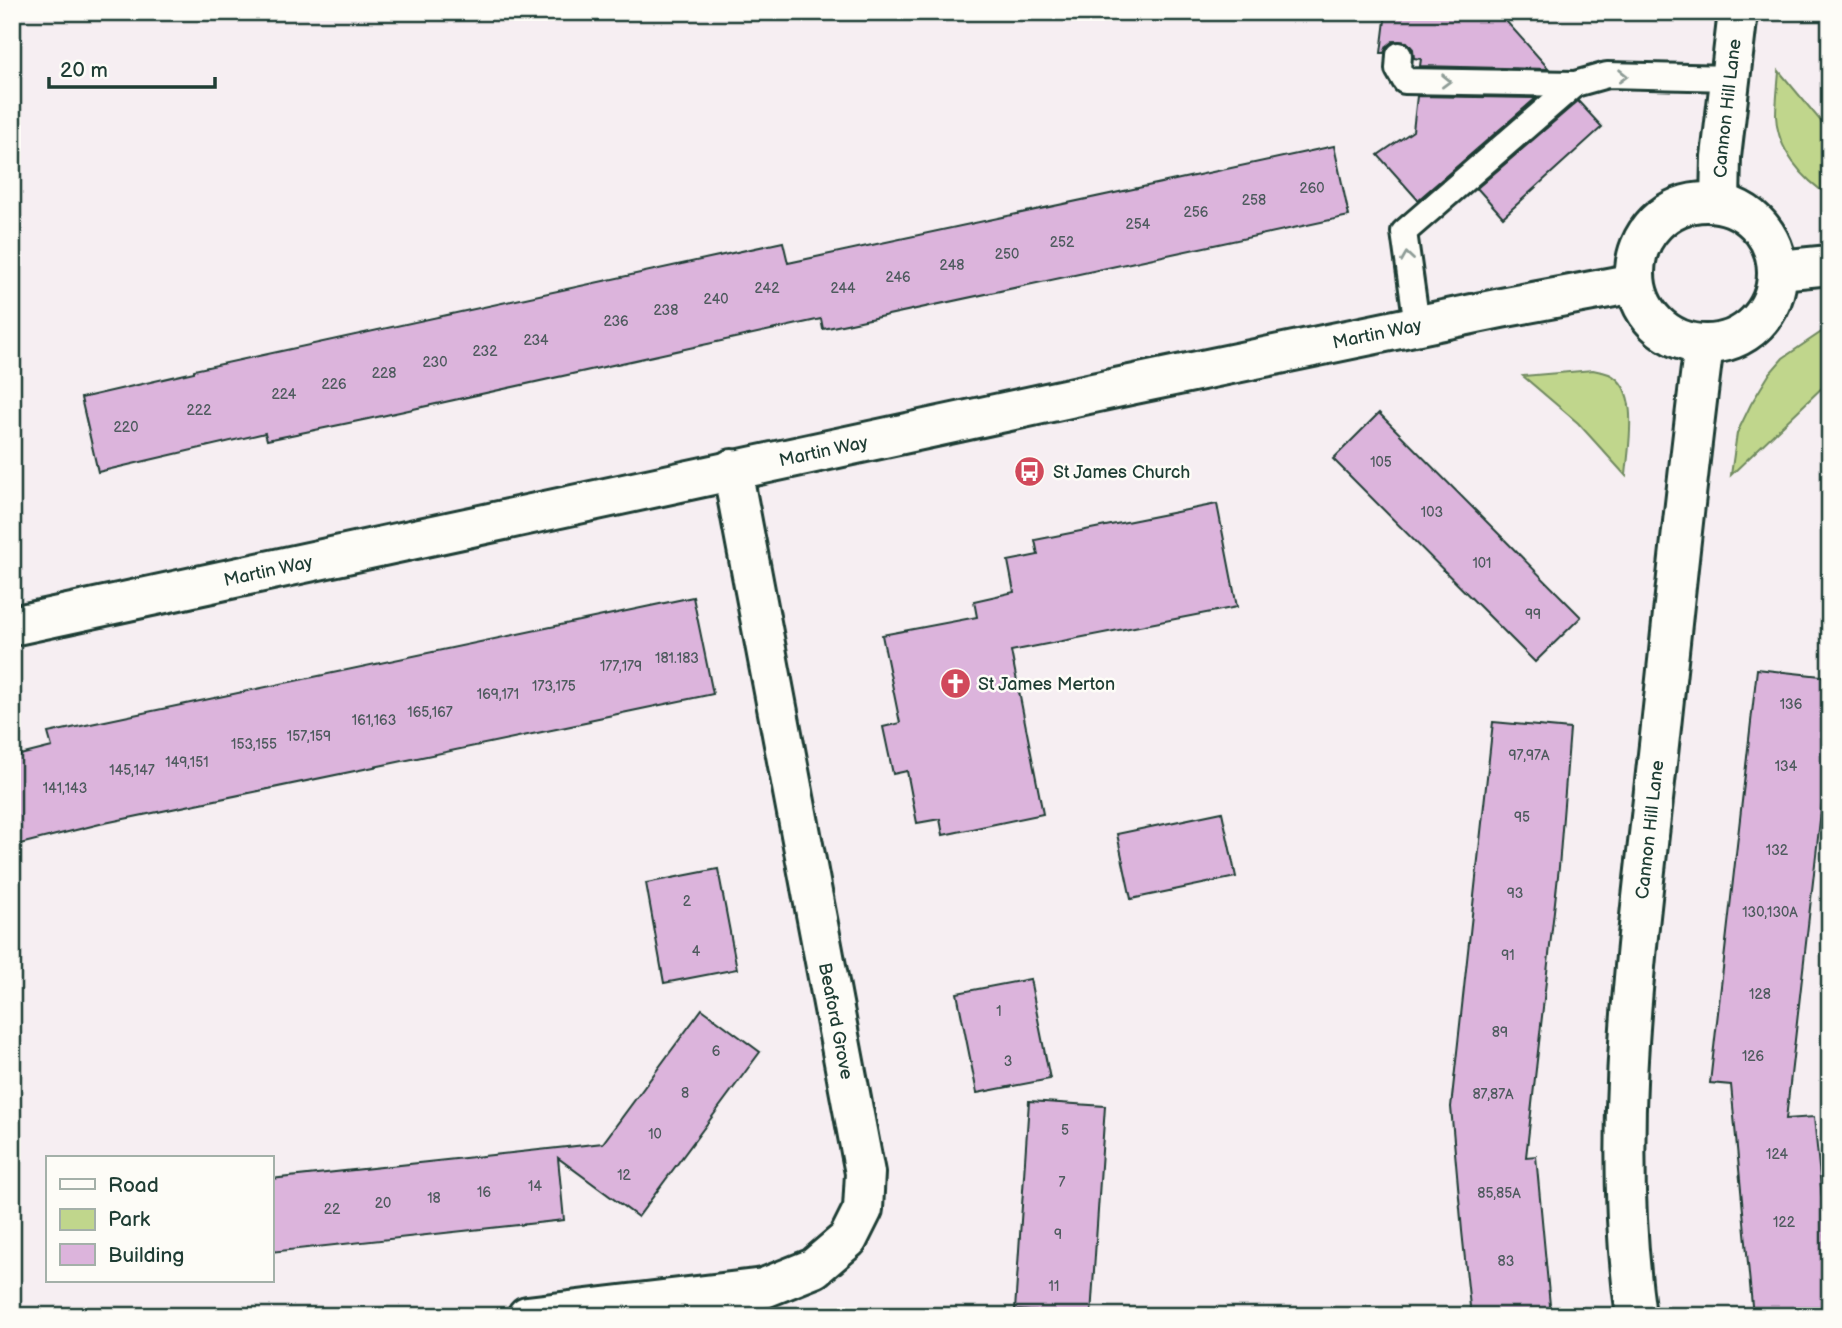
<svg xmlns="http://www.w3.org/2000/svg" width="1842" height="1328" font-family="'Balsamiq Sans',sans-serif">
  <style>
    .green { fill: #c0d68c; stroke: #708a60; stroke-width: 2 }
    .building { fill: #dcb4dc; stroke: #1f3d34; stroke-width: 2 }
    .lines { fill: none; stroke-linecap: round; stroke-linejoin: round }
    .lane-casing { stroke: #1f3d34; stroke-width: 30 }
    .street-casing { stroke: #1f3d34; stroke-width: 44 }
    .secondary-casing { stroke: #1f3d34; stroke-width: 44 }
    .lane { stroke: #fdfcf7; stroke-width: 24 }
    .street { stroke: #fdfcf7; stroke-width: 38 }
    .secondary { stroke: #fdfcf7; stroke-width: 38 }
    .oneway { stroke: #8e9c96 }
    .labels { text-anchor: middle; stroke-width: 5; stroke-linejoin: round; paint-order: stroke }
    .number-label { font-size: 14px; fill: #4e5b5e }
    .street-label { font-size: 18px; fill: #1f3d34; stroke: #fdfcf7 }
    .poi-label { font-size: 18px; fill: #1f3d34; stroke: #fdfcf7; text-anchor: start }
  </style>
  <rect width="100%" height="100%" fill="#f6eef2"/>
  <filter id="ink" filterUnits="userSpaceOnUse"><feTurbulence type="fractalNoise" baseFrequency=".0143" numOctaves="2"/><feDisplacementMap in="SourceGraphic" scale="14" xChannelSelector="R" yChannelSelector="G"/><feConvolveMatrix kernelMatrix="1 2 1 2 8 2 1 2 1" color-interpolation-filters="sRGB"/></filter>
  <g filter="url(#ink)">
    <g class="green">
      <path d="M1779,71l51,61v64c-27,-16 -53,-47 -54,-80 0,-15 2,-30 3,-45z"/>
      <path d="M1830,330v50l-99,95 6,-42 14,-29 19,-31 13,-15 40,-27z"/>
      <path d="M1593,370c5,1 11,2 16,4 32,14 19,73 17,102l-48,-53 -55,-47z"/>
    </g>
    <g class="building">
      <path d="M1386,12h112l51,57 -129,-3 1,-7 -7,-1 -1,-9 -6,-7 -14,-1 -6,5 -3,7h-3z"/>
      <path d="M1417,96l119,2 -118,102 -40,-45 35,-24z"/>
      <path d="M1578,101l24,26 -99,90 -26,-29z"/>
      <path d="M1334,146l15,70 -526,113 -2,-10 -453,100 -101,21 -2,-7 -167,39 -17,-74 113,-26v-2l589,-128 5,21z"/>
      <path d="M1379,413l202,204 -46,45 -202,-203z"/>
      <path d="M1217,504l20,103 -226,44 32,163 -100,21 -3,-16 -23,4 -10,-52 -14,3 -10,-47 17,-4 -18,-88 95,-18 -3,-16 40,-9 -6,-31 30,-6 -3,-15z"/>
      <path d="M693,597l20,97 -124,26 1,2 -490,102 -88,22v-89l40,-10 -4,-14z"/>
      <path d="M1757,669l73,8v55l-44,387 28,-2 16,162v37h-77l-22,-231 -21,-2z"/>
      <path d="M1493,722l77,7 -11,138 -33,290 10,-1 15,160h-80l-9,-85 -11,-124z"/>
      <path d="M1222,812l14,65 -105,22 -14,-65z"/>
      <path d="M718,869l19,100 -73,14 -18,-100z"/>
      <path d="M1030,979l20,100 -73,14 -20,-100z"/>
      <path d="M702,1009l58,43 -122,165 -80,-59 6,62 -293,32v-73l332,-36z"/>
      <path d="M1029,1101l76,5 -14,209 -76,-5z"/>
    </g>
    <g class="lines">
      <defs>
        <g id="lane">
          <path d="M1399,55l-1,14 7,12 170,3"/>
          <path d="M1417,325l-13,-93 171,-148 32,-9 123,3"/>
        </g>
        <g id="street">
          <path d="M527,1316l237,-28 50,-20 34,-29 15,-30 2,-36 -133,-704"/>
          <path id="s1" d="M1636,1316c-25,-178 -1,-356 19,-534 16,-145 30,-292 49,-437"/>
        </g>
        <g id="secondary">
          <circle cx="1706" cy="273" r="71"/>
          <path id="s2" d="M1720,202l1,-45 17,-145"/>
          <path d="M1779,270l51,-5"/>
          <path id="s3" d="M12,626l1118,-241 371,-77 134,-25"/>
        </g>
      </defs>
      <use href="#lane" class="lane-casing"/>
      <use href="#street" class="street-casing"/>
      <use href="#secondary" class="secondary-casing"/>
      <use href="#lane" class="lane"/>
      <use href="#street" class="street"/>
      <use href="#secondary" class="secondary"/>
    </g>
    <defs><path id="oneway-chevron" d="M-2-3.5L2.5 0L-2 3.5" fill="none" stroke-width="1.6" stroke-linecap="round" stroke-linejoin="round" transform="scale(1.75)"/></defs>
    <g class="oneway">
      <use href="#oneway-chevron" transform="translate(1623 76) rotate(1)"/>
      <use href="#oneway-chevron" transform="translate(1446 81) rotate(1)"/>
      <use href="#oneway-chevron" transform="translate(1407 257) rotate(-98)"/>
    </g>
  </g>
  <defs>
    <symbol id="bus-disc" viewBox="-11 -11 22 22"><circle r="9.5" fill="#d1495b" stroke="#fdfcf7"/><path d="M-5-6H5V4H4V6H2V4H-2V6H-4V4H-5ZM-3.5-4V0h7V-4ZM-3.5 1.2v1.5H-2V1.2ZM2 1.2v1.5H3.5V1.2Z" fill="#fff"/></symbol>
    <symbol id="church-disc" viewBox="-11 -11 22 22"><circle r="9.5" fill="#d1495b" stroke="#fdfcf7"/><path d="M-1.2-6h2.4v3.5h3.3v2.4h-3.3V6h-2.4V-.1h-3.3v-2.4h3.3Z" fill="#fff"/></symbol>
  </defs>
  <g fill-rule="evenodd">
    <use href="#bus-disc" x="1012" y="454" width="35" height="35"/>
    <use href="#church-disc" x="938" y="666" width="35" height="35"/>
  </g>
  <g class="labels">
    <g class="number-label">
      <text x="1312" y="193">260</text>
      <text x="1254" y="205">258</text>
      <text x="1196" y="217">256</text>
      <text x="1138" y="229">254</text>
      <text x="1062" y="247">252</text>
      <text x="1007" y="259">250</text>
      <text x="952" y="270">248</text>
      <text x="898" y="282">246</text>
      <text x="767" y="293">242</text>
      <text x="843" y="293">244</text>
      <text x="716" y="304">240</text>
      <text x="666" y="315">238</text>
      <text x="616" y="326">236</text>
      <text x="536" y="345">234</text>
      <text x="485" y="356">232</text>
      <text x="435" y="367">230</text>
      <text x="384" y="378">228</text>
      <text x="334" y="389">226</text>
      <text x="284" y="399">224</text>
      <text x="199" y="415">222</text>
      <text x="126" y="432">220</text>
      <text x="1381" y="467">105</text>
      <text x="1432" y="517">103</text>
      <text x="1482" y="568">101</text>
      <text x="1533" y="619">99</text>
      <text x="677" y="663">181.183</text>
      <text x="621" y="671">177,179</text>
      <text x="554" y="691">173,175</text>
      <text x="498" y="699">169,171</text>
      <text x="1791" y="709">136</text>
      <text x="430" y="717">165,167</text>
      <text x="374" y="725">161,163</text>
      <text x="309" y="741">157,159</text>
      <text x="254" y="749">153,155</text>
      <text x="1529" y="760">97,97A</text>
      <text x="187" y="767">149,151</text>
      <text x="1786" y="771">134</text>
      <text x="132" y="775">145,147</text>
      <text x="65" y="793">141,143</text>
      <text x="1522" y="822">95</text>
      <text x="1777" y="855">132</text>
      <text x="1515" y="898">93</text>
      <text x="687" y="906">2</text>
      <text x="1770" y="917">130,130A</text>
      <text x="696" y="956">4</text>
      <text x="1508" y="960">91</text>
      <text x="1760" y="999">128</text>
      <text x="999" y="1016">1</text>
      <text x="1500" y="1037">89</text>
      <text x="716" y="1056">6</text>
      <text x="1753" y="1061">126</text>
      <text x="1008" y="1066">3</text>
      <text x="685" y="1098">8</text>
      <text x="1493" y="1099">87,87A</text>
      <text x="1065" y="1135">5</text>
      <text x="655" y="1139">10</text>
      <text x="1777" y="1159">124</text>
      <text x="624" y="1180">12</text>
      <text x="1062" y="1187">7</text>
      <text x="535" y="1191">14</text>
      <text x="484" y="1197">16</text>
      <text x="1499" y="1198">85,85A</text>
      <text x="434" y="1203">18</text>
      <text x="383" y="1208">20</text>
      <text x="332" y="1214">22</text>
      <text x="1784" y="1227">122</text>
      <text x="1058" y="1239">9</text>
      <text x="1506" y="1266">83</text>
      <text x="1054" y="1291">11</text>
    </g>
    <g class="street-label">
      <text dy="6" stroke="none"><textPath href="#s2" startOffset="94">Cannon Hill Lane</textPath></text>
      <text dy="6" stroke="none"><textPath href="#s3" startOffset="1396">Martin Way</textPath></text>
      <text dy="6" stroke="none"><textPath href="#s3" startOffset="830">Martin Way</textPath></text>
      <text dy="6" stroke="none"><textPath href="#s3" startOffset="262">Martin Way</textPath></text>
      <text dy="6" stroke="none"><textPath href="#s1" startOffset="488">Cannon Hill Lane</textPath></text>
      <text transform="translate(836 1021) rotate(79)" y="6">Beaford Grove</text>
    </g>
    <g class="poi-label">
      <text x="1053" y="478">St James Church</text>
      <text x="978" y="690">St James Merton</text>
    </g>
  </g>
  <rect width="1842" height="1328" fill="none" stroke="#fdfcf7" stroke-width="42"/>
  <rect x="21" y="21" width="1800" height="1286" fill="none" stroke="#1f3d34" stroke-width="2.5" filter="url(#ink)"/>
  <rect x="46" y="1156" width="228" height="126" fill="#fdfcf7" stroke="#a4b0a9" stroke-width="2"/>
  <rect x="60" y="1179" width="35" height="10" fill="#fdfcf7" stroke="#a4b0a9" stroke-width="2"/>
  <text x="108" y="1192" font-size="21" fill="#1f3d34">Road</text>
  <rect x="60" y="1209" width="35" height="21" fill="#c0d68c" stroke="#a4b0a9" stroke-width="2"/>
  <text x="108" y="1226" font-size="21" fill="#1f3d34">Park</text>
  <rect x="60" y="1244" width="35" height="21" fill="#dcb4dc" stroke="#a4b0a9" stroke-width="2"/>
  <text x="108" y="1262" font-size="21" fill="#1f3d34">Building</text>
  <path d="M49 77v10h166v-10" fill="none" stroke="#1f3d34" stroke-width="3.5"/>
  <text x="60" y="77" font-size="21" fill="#1f3d34" stroke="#fdfcf7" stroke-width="5" paint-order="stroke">20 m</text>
</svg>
